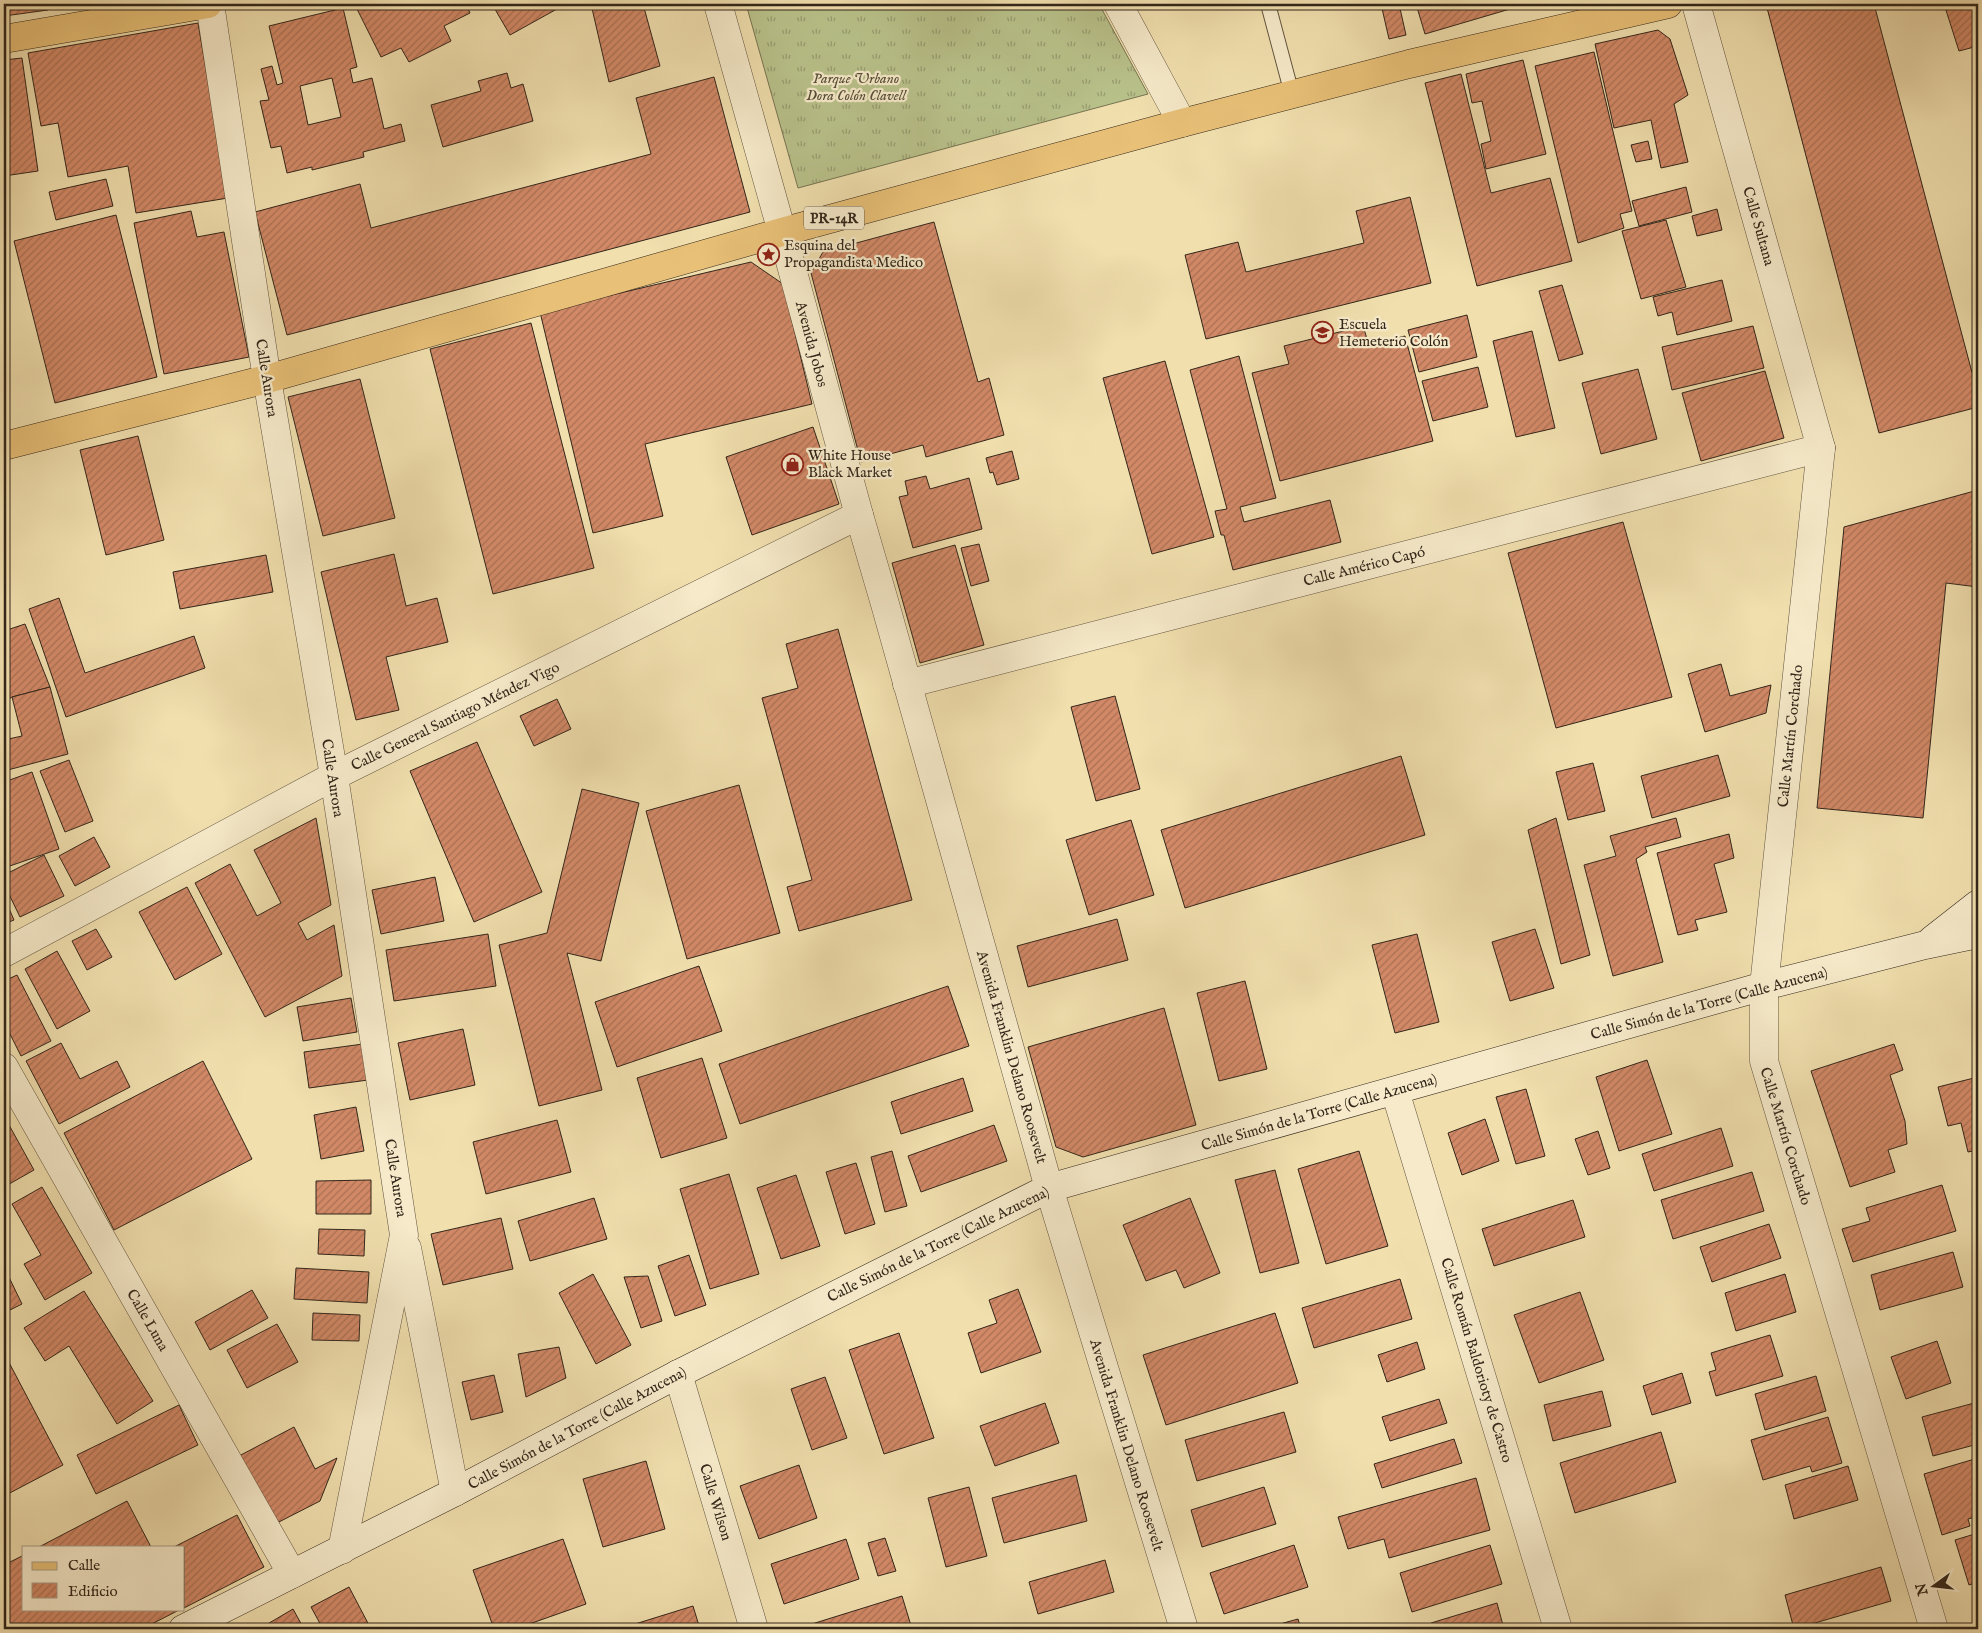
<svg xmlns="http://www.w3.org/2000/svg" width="1982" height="1633" font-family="'IM FELL English',serif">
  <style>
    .grass { fill: url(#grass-tufts); stroke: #767452 }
    .building { fill: url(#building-hatch); stroke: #32261a; fill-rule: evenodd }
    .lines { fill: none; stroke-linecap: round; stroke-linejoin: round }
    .lane-casing { stroke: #62543f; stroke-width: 16 }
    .street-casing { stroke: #62543f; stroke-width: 29 }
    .secondary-casing { stroke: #32261a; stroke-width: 29 }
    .primary-casing { stroke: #32261a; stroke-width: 29 }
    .lane { stroke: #f6eaca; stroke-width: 14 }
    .street { stroke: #f6eaca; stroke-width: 28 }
    .secondary { stroke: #f6eaca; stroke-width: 28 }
    .primary { stroke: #e8c077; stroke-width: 28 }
    .labels { text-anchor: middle; stroke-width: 4.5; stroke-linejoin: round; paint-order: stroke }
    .shield { fill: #f6eaca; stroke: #6d614f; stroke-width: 1 }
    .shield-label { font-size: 14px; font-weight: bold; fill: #32261a }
    .park-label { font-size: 15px; font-style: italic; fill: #544d36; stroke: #f6eaca }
    .street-label { font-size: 15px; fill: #32261a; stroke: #f6eaca }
    .poi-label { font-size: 15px; fill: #32261a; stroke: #f6eaca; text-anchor: start }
  </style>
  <defs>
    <pattern id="grass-tufts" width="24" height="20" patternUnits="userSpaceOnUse" patternTransform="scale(1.25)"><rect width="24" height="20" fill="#b9c28b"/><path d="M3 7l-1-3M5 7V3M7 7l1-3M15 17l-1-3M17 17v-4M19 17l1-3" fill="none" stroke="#979d71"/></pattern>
    <pattern id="building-hatch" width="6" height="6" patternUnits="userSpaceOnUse" patternTransform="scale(1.25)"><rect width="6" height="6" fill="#d28967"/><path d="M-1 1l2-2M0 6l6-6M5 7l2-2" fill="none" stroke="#ab7054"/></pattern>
  </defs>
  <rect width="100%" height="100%" fill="#f1dfae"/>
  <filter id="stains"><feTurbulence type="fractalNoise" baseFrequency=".004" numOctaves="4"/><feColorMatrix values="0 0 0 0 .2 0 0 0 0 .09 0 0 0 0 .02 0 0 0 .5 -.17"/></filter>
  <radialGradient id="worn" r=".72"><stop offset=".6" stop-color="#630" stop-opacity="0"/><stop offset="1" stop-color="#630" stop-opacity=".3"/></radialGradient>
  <path class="grass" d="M746,4h353l49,90 -350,94z"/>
  <g class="building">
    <path d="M4,4h43l1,6 -44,6z"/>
    <path d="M364,4h102l4,9 -26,13 7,15 -42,21 -8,-14 -20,9 -25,-50z"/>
    <path d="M492,4h74l-56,31z"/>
    <path d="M591,4h52l17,62 -51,16z"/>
    <path d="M1381,4h18l7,31 -17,4z"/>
    <path d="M1416,4h93l1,5 -85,25z"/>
    <path d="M1766,4h108l104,391v12l-99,26z"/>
    <path d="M1944,4h34v42l-19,5z"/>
    <path d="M343,8l14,59 -7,2 3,14 19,-5 12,51 17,-5 4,17 -42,11 1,5 -52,13v-3l-25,6 -6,-27 -10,2 -11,-47 9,-1 -8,-31 11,-3 5,19 6,-2 -14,-57zM332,78l9,39 -33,8 -8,-39z"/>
    <path d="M198,23l30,175 -92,15 -8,-47 -60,11 -10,-54 -17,3 -13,-73z"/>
    <path d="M1658,30l12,9 18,56 -14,9 14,58 -27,6 -10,-48 -37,8 -19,-84z"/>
    <path d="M1594,52l38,159 -12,3 4,14 -46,15 -43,-177z"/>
    <path d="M22,58l16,113 -34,5v-116z"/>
    <path d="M1523,60l23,94 -60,15 -5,-25 10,-3 -9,-40 -10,2 -6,-29z"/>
    <path d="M507,73l4,15 12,-4 10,37 -90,26 -12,-42 50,-14 -3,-10z"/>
    <path d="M1461,74l30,119 59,-15 22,83 -95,25 -52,-203z"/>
    <path d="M714,77l36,135 -463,123 -32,-123 105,-28 11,44 280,-74 -15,-56z"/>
    <path d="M1648,141l4,18 -16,3 -5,-17z"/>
    <path d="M106,179l7,27 -57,14 -7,-28z"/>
    <path d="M1686,187l6,25 -53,14 -7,-25z"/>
    <path d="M1410,197l21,86 -225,56 -21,-84 53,-13 8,30 118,-29 -8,-32z"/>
    <path d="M1717,209l5,21 -25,6 -5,-20z"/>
    <path d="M191,211l6,26 27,-5 25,125 -85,17 -30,-151z"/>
    <path d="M116,215l41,162 -102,26 -41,-162z"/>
    <path d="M1666,220l20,67 -45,12 -19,-68z"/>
    <path d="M934,222l44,160 11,-4 15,57 -78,22 -3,-12 -62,17 -50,-189 12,-21z"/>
    <path d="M751,262l32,22 29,120 -167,40 18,72 -70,17 -53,-221z"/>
    <path d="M1722,280l10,41 -55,14 -5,-23 -14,4 -5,-19z"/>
    <path d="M1562,285l21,69 -24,7 -20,-70z"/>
    <path d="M1467,315l10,42 -58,15 -11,-42z"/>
    <path d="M531,323l63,245 -101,26 -63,-245z"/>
    <path d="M1363,326l6,19 36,-9 28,105 -153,40 -28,-108 37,-9 -5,-18z"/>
    <path d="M1753,326l11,42 -92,22 -10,-43z"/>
    <path d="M1532,331l23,97 -39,9 -23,-96z"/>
    <path d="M1239,356l37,142 -36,9 4,15 86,-22 11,42 -108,28 -9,-35h-3l-6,-24 12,-2 -37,-139z"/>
    <path d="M1165,361l49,176 -62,17 -49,-176z"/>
    <path d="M1478,367l10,40 -55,14 -11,-40z"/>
    <path d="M1638,369l19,70 -56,15 -19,-71z"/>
    <path d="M1765,371l19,67 -83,23 -19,-68z"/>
    <path d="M360,379l35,139 -72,18 -35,-139z"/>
    <path d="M813,427l26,77 -87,31 -26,-78z"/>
    <path d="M138,436l26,104 -58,15 -26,-105z"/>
    <path d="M1012,451l7,28 -22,6 -4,-13 -3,1 -4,-15z"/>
    <path d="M926,476l4,13 39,-11 13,51 -69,19 -14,-51 9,-2 -3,-14z"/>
    <path d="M1978,490v97l-32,-4 -23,235 -106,-10 27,-281z"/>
    <path d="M1623,522l49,175 -116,31 -48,-175z"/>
    <path d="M979,544l10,37 -18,5 -10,-38z"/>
    <path d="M955,545l29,100 -64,18 -28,-100z"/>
    <path d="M394,554l12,52 31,-8 11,44 -62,15 13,53 -43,10 -35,-148z"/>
    <path d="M266,555l7,37 -93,17 -7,-37z"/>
    <path d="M59,598l26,75 109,-37 11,32 -139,49 -37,-108z"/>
    <path d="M25,624l25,63 -38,10 -8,5v-71z"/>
    <path d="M838,629l74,271 -113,31 -12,-44 25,-7 -50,-182 36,-10 -12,-44z"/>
    <path d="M1721,664l9,32 41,-11 -5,28 -61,19 -17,-58z"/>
    <path d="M50,687l18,67 -64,17v-31l18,-4 -10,-39z"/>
    <path d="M1115,696l25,93 -44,12 -25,-94z"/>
    <path d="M557,699l14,30 -37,17 -14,-30z"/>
    <path d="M477,742l65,150 -68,30 -64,-151z"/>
    <path d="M1718,755l12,41 -78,22 -11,-42z"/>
    <path d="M1401,756l24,79 -240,73 -24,-78z"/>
    <path d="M69,760l24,61 -28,11 -25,-61z"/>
    <path d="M1593,763l12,48 -37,9 -12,-48z"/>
    <path d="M32,772l27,77 -55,19v-86z"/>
    <path d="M739,785l41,148 -93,26 -41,-148z"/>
    <path d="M582,789l57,14 -38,158 -34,-8 35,137 -63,16 -40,-161 48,-12z"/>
    <path d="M316,818l15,87 -33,18 9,17 27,-15 8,51 -77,41 -70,-134 35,-19 27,52 24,-13 -27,-53z"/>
    <path d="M1556,818l34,137 -29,9 -33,-134z"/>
    <path d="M1676,818l5,19 -36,10 2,5 -11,7 27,103 -50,14 -29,-111 32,-9 -6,-20z"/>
    <path d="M1131,820l23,75 -65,20 -23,-75z"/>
    <path d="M1729,834l5,24 -20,6 13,48 -32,8 3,10 -20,5 -21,-82z"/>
    <path d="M94,837l16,30 -35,19 -16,-30z"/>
    <path d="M44,855l20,41 -44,21 -16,-33v-9z"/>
    <path d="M435,877l9,44 -63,13 -9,-44z"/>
    <path d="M187,887l35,67 -47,26 -36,-68z"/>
    <path d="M4,897l10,23 -10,4z"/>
    <path d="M1117,919l11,41 -100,27 -11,-41z"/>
    <path d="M96,929l16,28 -25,13 -15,-29z"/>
    <path d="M1535,929l19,59 -44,13 -18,-59z"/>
    <path d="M488,934l8,52 -102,15 -8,-51z"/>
    <path d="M1417,934l22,88 -44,11 -23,-88z"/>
    <path d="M57,951l33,60 -33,18 -32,-60z"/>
    <path d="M699,966l23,65 -105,36 -22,-65z"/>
    <path d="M17,975l34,66 -30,15 -17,-34v-41z"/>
    <path d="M1245,981l22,88 -48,12 -22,-88z"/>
    <path d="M948,986l21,60 -229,78 -21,-60z"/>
    <path d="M351,998l6,34 -54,9 -6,-34z"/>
    <path d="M1164,1008l32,117 -113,32 -27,-10 -28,-100z"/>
    <path d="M463,1029l12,56 -65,15 -12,-57z"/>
    <path d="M61,1043l19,36 37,-18 13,26 -71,37 -33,-63z"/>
    <path d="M363,1044l5,36 -59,8 -5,-36z"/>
    <path d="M1894,1044l9,26 -13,5 15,46 2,23 -19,6 7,22 -45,15 -39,-116z"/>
    <path d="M702,1058l25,80 -66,20 -24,-80z"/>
    <path d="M1647,1060l25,74 -53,17 -23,-74z"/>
    <path d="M203,1061l49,98 -138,71 -50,-97z"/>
    <path d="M1978,1077v73l-10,2 -7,-29 -13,3 -10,-39z"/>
    <path d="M963,1078l10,33 -72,23 -10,-32z"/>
    <path d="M1526,1089l19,67 -29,8 -20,-67z"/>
    <path d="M356,1107l8,44 -43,8 -7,-44z"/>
    <path d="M4,1116l30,54 -30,17z"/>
    <path d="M1485,1119l14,42 -37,14 -14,-42z"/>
    <path d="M557,1120l14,52 -85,22 -13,-52z"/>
    <path d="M994,1125l13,36 -86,31 -13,-36z"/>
    <path d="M1721,1128l12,38 -79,25 -12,-37z"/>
    <path d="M1598,1131l12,37 -22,7 -13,-36z"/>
    <path d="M892,1151l15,55 -22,6 -14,-55z"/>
    <path d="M1359,1151l29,95 -62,18 -28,-95z"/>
    <path d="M856,1163l19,61 -30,10 -19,-62z"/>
    <path d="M1275,1170l24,93 -39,10 -25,-93z"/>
    <path d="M1752,1172l12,39 -91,28 -12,-39z"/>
    <path d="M729,1174l30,100 -49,15 -30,-100z"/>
    <path d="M796,1175l24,71 -39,13 -24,-71z"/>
    <path d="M371,1180v34h-55v-33z"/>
    <path d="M1942,1185l14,46 -103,31 -11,-33 28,-8 -4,-13z"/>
    <path d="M42,1187l50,86 -47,27 -21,-36 17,-9 -29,-51z"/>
    <path d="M594,1198l13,41 -77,22 -12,-40z"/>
    <path d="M1190,1198l30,75 -36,15 -8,-18 -30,11 -23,-56z"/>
    <path d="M1573,1200l12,37 -91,29 -12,-37z"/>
    <path d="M501,1218l12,51 -70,16 -12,-51z"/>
    <path d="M1769,1224l12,34 -69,24 -12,-35z"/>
    <path d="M319,1229l46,1 -1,26 -46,-2z"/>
    <path d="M1953,1252l10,35 -83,23 -9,-35z"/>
    <path d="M689,1255l17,50 -31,11 -17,-50z"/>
    <path d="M4,1267l18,37 -18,9z"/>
    <path d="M296,1268l73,4 -2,31 -73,-4z"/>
    <path d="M593,1274l38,71 -35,19 -37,-71z"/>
    <path d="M1785,1274l11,38 -60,19 -11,-38z"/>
    <path d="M648,1276l14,45 -21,7 -17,-51z"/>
    <path d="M1400,1279l12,40 -98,29 -12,-40z"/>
    <path d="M1018,1289l23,63 -60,21 -13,-40 29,-10 -8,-23z"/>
    <path d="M252,1290l16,28 -58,32 -15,-28z"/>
    <path d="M84,1291l69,110 -36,23 -48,-78 -24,15 -21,-33z"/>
    <path d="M1580,1292l24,68 -65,23 -25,-68z"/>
    <path d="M313,1313l47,2 -1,26 -47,-1z"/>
    <path d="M1275,1313l23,70 -132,42 -23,-70z"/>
    <path d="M277,1324l21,38 -51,26 -20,-38z"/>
    <path d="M899,1333l35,105 -50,16 -35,-104z"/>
    <path d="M1770,1335l13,41 -67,20 -7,-24 7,-2 -5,-17z"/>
    <path d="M1937,1341l14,42 -45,16 -15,-42z"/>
    <path d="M1417,1342l8,27 -38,13 -9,-27z"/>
    <path d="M559,1347l7,31 -40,19 -8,-43z"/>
    <path d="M4,1353l59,112 -59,31z"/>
    <path d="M1682,1373l9,30 -39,12 -9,-29z"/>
    <path d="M494,1375l9,37 -32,8 -9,-38z"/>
    <path d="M1816,1376l10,35 -61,19 -10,-36z"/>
    <path d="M825,1377l22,61 -35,12 -21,-61z"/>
    <path d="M1602,1391l9,35 -58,15 -9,-36z"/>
    <path d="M1439,1399l8,24 -57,18 -8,-24z"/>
    <path d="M1978,1402v42l-45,12 -11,-39z"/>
    <path d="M1045,1403l14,40 -64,23 -15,-40z"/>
    <path d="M179,1405l19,40 -102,49 -19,-39z"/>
    <path d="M1284,1412l12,40 -99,29 -12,-41z"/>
    <path d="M1828,1417l14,46 -30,9 -2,-6 -47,14 -12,-40z"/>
    <path d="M294,1427l21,42 22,-11 -17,43 -45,23 -36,-68z"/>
    <path d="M1661,1432l15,50 -101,31 -15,-50z"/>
    <path d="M1454,1439l8,24 -80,25 -8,-24z"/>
    <path d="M1978,1458v58l-10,3 2,7 -28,9 -18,-61z"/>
    <path d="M646,1461l19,68 -62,18 -20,-68z"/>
    <path d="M799,1465l18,53 -58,21 -19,-53z"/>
    <path d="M1848,1466l10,34 -64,19 -9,-34z"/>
    <path d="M1076,1475l11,46 -83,22 -12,-45z"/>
    <path d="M1476,1478l14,52 -101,28 -5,-19 -36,10 -10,-32z"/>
    <path d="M969,1487l18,69 -41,11 -18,-69z"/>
    <path d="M1264,1487l12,37 -74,23 -11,-37z"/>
    <path d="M127,1501l24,46h-112z"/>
    <path d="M237,1515l27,52 -80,41v-61h-10z"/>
    <path d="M1978,1533v49l-9,3 -14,-45z"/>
    <path d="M885,1538l11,33 -18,5 -10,-33z"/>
    <path d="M563,1539l23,65 -71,25h-21l-21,-59z"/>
    <path d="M846,1539l13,40 -75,25 -13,-40z"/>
    <path d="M1294,1545l14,42 -84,27 -14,-41z"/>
    <path d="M1490,1545l12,39 -90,28 -12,-39z"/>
    <path d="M24,1555v54h157l-39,20h-136l-2,-5v-59z"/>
    <path d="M1105,1560l9,32 -76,22 -9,-32z"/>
    <path d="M1881,1567l10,34 -97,28 -9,-34z"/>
    <path d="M349,1587l22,42h-48l-12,-22z"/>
    <path d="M902,1596l10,33h-112l-1,-1z"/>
    <path d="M1497,1603l7,26h-71l-2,-6z"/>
    <path d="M693,1606l7,23h-81z"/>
    <path d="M293,1609l11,20h-45z"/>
    <path d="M1298,1619l3,10h-39z"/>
  </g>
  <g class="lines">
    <defs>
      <path id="lane" d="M1268,4l24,90"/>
      <g id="street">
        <path d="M210,4l57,375 67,397 70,459 -62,315"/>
        <path d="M718,4l64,228 77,283 26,89 164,584 135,441"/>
        <path d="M1118,4l64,119"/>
        <path d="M1696,4l125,444 -57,538v75l170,568"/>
        <path d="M907,684l914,-236"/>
        <path d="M4,953l330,-177 525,-261"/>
        <path d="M4,1067l288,507"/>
        <path d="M1395,1091l163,538"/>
        <path d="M407,1248l48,244"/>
        <path d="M678,1374l76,255"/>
      </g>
      <g id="secondary">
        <path d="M1932,940l46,-36"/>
        <path d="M183,1629l272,-137 223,-118 371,-186 715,-202 161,-41 53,-11"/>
      </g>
      <g id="primary">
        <path d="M4,39l204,-35"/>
        <path d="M4,446l263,-67 515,-147 400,-109 227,-59 259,-60"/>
      </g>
    </defs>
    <use href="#lane" class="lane-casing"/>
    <use href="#street" class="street-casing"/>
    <use href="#secondary" class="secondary-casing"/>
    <use href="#primary" class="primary-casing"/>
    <use href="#lane" class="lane"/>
    <use href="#street" class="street"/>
    <use href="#secondary" class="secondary"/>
    <use href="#primary" class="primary"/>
  </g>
  <defs>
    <symbol id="sight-ring" viewBox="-11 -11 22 22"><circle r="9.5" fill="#f6eaca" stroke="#8f2418" stroke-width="1.5"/><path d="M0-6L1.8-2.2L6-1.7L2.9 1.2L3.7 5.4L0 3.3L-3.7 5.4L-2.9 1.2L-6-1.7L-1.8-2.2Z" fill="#8f2418"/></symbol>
    <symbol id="school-ring" viewBox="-11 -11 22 22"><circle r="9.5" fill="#f6eaca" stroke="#8f2418" stroke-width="1.5"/><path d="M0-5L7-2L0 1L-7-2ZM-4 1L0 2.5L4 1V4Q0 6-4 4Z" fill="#8f2418"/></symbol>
    <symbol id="shop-ring" viewBox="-11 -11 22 22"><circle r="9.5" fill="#f6eaca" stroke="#8f2418" stroke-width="1.5"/><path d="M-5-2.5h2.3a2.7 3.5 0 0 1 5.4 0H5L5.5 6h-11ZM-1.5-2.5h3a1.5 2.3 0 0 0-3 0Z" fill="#8f2418"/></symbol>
  </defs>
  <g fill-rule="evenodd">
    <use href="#sight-ring" x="756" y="242" width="25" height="25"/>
    <use href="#school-ring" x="1310" y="320" width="25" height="25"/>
    <use href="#shop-ring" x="780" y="452" width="25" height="25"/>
  </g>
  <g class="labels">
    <rect class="shield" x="804" y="206.5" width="60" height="23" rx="4"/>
    <g class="shield-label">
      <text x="834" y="223">PR-14R</text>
    </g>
    <g class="park-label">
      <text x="856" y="83">Parque Urbano<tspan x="856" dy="17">Dora Colón Clavell</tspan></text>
    </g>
    <g class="street-label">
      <text transform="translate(1759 226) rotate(74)" y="5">Calle Sultana</text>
      <text transform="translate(812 344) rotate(75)" y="5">Avenida Jobos</text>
      <text transform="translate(267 378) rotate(81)" y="5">Calle Aurora</text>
      <text transform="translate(1364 566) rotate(-14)" y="5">Calle Américo Capó</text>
      <text transform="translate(455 716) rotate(-26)" y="5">Calle General Santiago Méndez Vigo</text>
      <text transform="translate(1790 736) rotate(-84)" y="5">Calle Martín Corchado</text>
      <text transform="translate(333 778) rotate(81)" y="5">Calle Aurora</text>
      <text transform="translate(1709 1003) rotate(-15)" y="5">Calle Simón de la Torre (Calle Azucena)</text>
      <text transform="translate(1012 1057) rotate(74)" y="5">Avenida Franklin Delano Roosevelt</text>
      <text transform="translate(1319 1112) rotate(-16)" y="5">Calle Simón de la Torre (Calle Azucena)</text>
      <text transform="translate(1786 1136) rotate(73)" y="5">Calle Martín Corchado</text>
      <text transform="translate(396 1178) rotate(81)" y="5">Calle Aurora</text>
      <text transform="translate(938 1244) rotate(-26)" y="5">Calle Simón de la Torre (Calle Azucena)</text>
      <text transform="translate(148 1320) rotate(60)" y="5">Calle Luna</text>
      <text transform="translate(1477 1360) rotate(73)" y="5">Calle Román Baldorioty de Castro</text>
      <text transform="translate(577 1428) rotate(-28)" y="5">Calle Simón de la Torre (Calle Azucena)</text>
      <text transform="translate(1127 1445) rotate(73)" y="5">Avenida Franklin Delano Roosevelt</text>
      <text transform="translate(716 1502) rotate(73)" y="5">Calle Wilson</text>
    </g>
    <g class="poi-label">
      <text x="784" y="250">Esquina del<tspan x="784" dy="17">Propagandista Medico</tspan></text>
      <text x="1339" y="329">Escuela<tspan x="1339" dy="17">Hemeterio Colón</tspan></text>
      <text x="808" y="460">White House<tspan x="808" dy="17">Black Market</tspan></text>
    </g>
  </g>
  <rect width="1982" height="1633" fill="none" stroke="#f1dfae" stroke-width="20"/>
  <rect x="5" y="5" width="1972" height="1623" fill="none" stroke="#32261a" stroke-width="2.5"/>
  <rect x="10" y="10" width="1962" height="1613" fill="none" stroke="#32261a"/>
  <rect x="22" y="1546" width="162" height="65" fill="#f6eaca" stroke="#a89c84"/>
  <rect x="32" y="1562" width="25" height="8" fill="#e8c077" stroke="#a89c84"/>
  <text x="68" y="1570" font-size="15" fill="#32261a">Calle</text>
  <rect x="32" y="1583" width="25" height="15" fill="url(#building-hatch)" stroke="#a89c84"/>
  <text x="68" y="1596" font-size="15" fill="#32261a">Edificio</text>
  <g transform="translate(1934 1586) rotate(255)" stroke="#f6eaca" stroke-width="4" paint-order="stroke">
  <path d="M0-4L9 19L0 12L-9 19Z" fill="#32261a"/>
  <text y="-8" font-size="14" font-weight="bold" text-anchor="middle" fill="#32261a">N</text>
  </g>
  <rect width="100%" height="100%" filter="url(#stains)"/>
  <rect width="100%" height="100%" fill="url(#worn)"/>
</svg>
